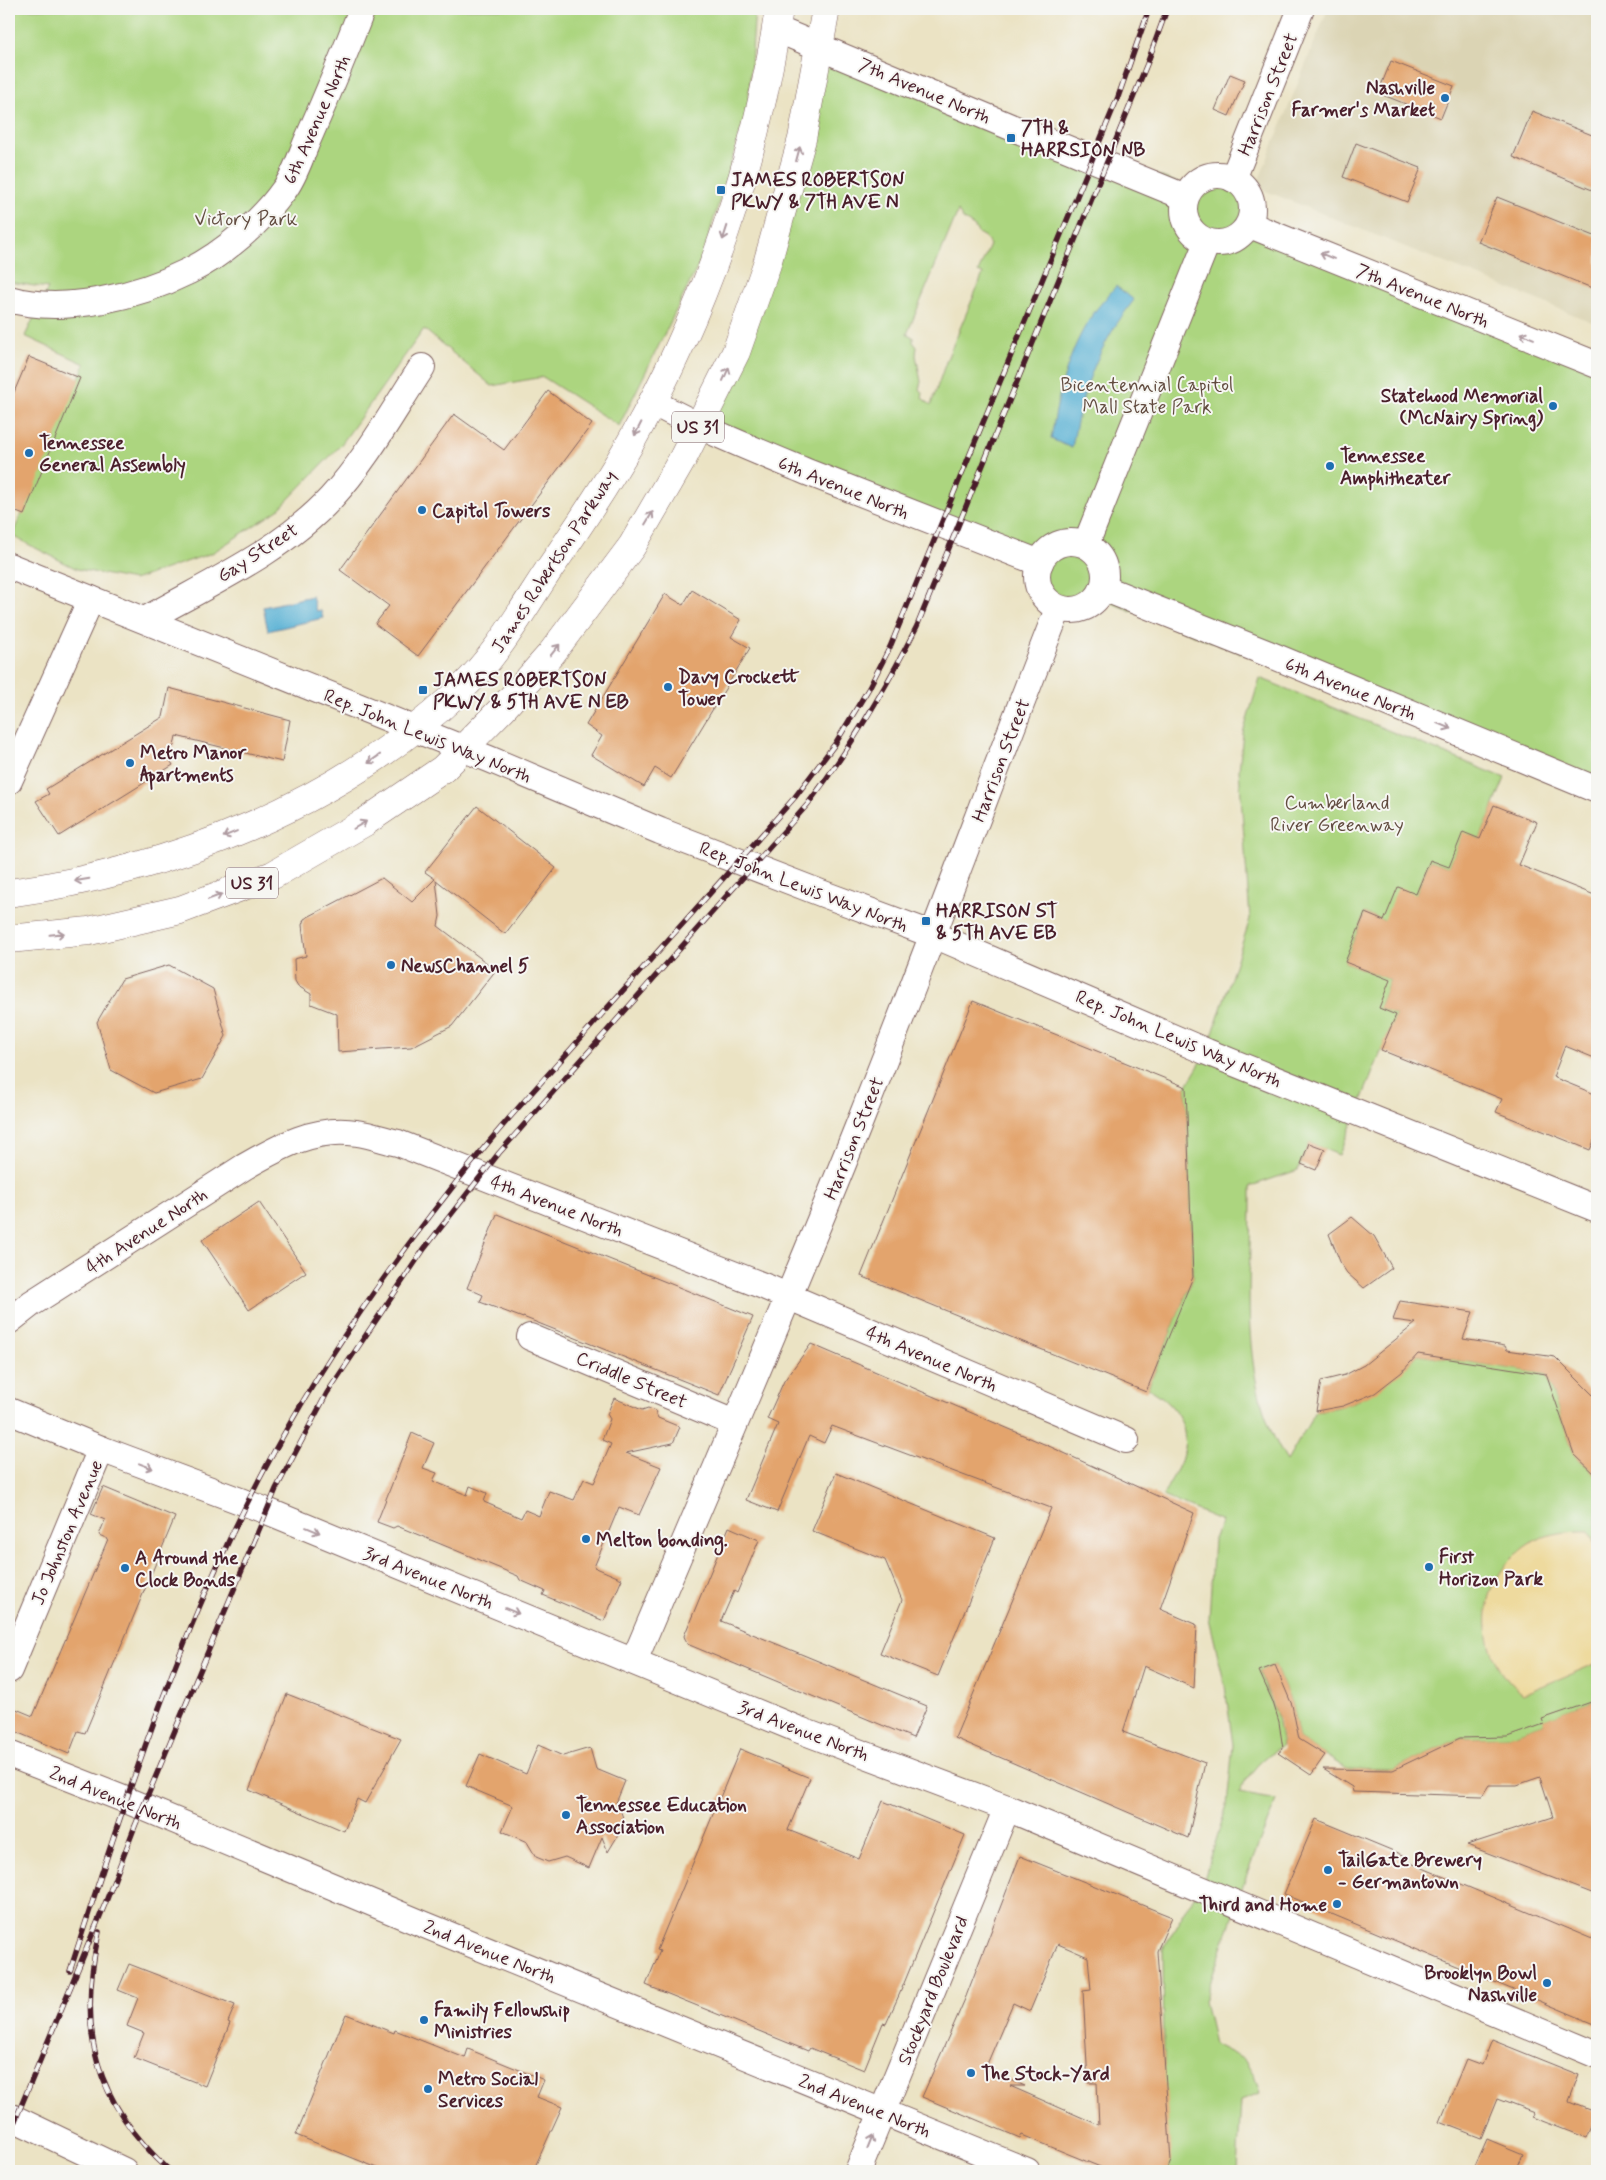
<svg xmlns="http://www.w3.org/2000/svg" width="1606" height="2180" font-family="Mynerve,sans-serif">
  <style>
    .built { fill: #dbd4b4 }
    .green { fill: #acd57f; stroke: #7b7a55; fill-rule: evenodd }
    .sand { fill: #eeda9e; stroke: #9c7c64 }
    .water { fill: #57b0d4; stroke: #506880 }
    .building { fill: #e3a46d; fill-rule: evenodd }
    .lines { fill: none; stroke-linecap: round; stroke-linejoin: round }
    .minor-casing { stroke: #826461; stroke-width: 28 }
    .major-casing { stroke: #826461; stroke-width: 29 }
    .minor { stroke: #fff; stroke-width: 26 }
    .major { stroke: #fff; stroke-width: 28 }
    .rail-casing { stroke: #4a1f2b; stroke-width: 5.5 }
    .rail { stroke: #f6f6f2; stroke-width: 4; stroke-dasharray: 11; stroke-linecap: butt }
    .oneway { stroke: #ae9aa0 }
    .poi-dot { fill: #1f6fb2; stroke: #f6f6f2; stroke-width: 2 }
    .labels { text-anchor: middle; stroke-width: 4; stroke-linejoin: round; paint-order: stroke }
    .shield { fill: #f6f6f2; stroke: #7e6067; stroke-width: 1 }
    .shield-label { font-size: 18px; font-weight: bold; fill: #4a1f2b }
    .poi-label { font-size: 19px; font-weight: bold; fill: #4a1f2b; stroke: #f6f6f2; text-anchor: start }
    .street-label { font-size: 19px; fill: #4a1f2b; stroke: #f6f6f2 }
    .park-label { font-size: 19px; fill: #624c40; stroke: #f6f6f2 }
  </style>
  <rect width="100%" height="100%" fill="#f6f6f2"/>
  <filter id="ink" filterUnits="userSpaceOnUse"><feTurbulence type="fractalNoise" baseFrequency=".02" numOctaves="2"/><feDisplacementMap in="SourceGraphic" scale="10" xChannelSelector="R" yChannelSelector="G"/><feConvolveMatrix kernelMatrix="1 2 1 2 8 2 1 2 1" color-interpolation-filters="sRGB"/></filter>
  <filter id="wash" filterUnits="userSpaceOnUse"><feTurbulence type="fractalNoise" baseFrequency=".0096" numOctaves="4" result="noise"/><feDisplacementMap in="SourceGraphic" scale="20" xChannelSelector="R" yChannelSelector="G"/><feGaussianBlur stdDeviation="1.12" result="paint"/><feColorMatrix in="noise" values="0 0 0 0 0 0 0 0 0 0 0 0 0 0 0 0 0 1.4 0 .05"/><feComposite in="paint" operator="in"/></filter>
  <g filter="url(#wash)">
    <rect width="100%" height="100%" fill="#ebe3c4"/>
    <path class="built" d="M1328,9h269v315l-341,-137z"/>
    <g class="green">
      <path d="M9,9h746l-7,98 -46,151 -83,168 -76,-49 -51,9 -68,-57 -84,117 -62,64 -66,43 -78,27 -57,-11 -65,-33 73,-172 -60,-28 23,-48 -39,-6z"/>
      <path d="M821,47l370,141c24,-23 64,-9 61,26l345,151v425l-499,-192c-22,24 -63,9 -61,-24l-338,-147 23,-44zM958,211l5,8 12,8 3,6 7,4 5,8 -12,27 5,2 -36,85 -16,46 -9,-7 1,-4 -4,-5 2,-7 -5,-27 1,-8 -4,-5v-5l-6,-3z"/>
      <path d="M1260,678l245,100 -25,61 -17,-6 -14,34 -19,-7 -14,34 -32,27 -19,-8 -20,49 45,18 -11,28 17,7 -57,140 -30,-12 -11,27 -47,16c1,93 -16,192 36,275l29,-50c43,-5 74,-25 102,-57l128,20 28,80 23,22v224l-54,19 1,5 -37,13 -47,1 -67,32 -46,-1 -48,-30 -7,-34 -17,-40 -16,6 17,41 6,34c-19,11 -34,27 -43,47l37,7 -32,82 -40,119 10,43 31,16 9,15 6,19 -19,7 -4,70h-85l13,-31 -2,-191 41,-70 23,-74 6,-60 -8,-59 -16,-68 5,-79 8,-18 -59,-25c5,-12 13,-23 18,-35 11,-33 -4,-57 -33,-73l45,-111 -7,-190 21,-35 43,-133 -11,-149 4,-37z"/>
    </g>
    <path class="sand" d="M1580,1531h9l8,19v113l-74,31c-50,-40 -49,-114 6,-150 16,-10 33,-12 51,-13z"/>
    <g class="water">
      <path d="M1116,286l18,14c-37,47 -52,90 -62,148l-21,-9c7,-43 16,-86 40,-122 7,-11 17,-21 25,-31z"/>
      <path d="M312,596l4,15 5,-1 2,8 -55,13 -5,-24z"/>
    </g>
    <g id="blocks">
      <g class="building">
        <path d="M1391,61l63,25 -13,32 -63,-25z"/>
        <path d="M1230,74l15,6 -16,36 -14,-6z"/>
        <path d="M1532,111l65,26v55l-84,-35z"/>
        <path d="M1356,143l65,25 -14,34 -64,-25z"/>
        <path d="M1497,197l100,40v53l-119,-48z"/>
        <path d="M29,357l51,21 -56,137 -15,-6v-105z"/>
        <path d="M548,391l44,33 -174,232 -43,-32 14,-18 -49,-36 114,-156 50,36z"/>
        <path d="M692,590l49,30 -10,17 19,11 -79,130 -16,-10 -11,19 -53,-32 11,-19 -16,-11 79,-131 18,11z"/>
        <path d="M169,688l121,32 -8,42 -106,-26 -2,10 -9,6 8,13 -114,71 -23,-35 13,-7 -3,-5 117,-72z"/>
        <path d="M1494,805l43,17 -18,43 78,31v163l-32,-13 -12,31 44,18v39l-7,16 -94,-38 6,-13 -121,-49 15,-35 -17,-7 11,-28 -45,-18 20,-49 19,8 14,-34 18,7 14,-34 19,7 14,-35 17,7z"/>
        <path d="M477,806l79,62 -51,66 -69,-54 4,36 -2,10 58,44 -44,56 -41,21 -73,5 -1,-38 -26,-10v-10l-13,-8 -3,-5 -1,-22 12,-3 -4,-31 2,-6 78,-41 30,24 23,-23 -10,-7z"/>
        <path d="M169,965l44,24 13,47 -24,43 -48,14 -43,-23 -14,-48 25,-43z"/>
        <path d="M973,1001l213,86 7,190 -47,115 -285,-116z"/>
        <path d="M1309,1143l16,6 -9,21 -15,-6z"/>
        <path d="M259,1202l47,70 -57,38 -47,-70z"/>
        <path d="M497,1214l256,103 -34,78 -196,-78v1l-43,-16 3,-7 -16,-7z"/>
        <path d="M1352,1217l22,19 18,32 -28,20 -17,-15 -6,-9 -12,-30z"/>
        <path d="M1400,1301l73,11 -10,27 42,7 2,4 48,7 42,42v77l-23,-22 -28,-80 -128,-20 -16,18 -27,21 -32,13 -27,5 5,-30 24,-6 19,-10 52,-42 -23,-3z"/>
        <path d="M811,1344l240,103 143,66 -34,96 37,16 -3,63 -50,-22 -21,66 82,31 -17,75 -233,-100 96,-230 -219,-82 -8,17 -15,-7 -32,76 -31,-12 32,-76 -11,-5 17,-38z"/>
        <path d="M614,1398l28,12 6,-2 7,3 3,7 22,9 -7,16 -47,10 35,14 -22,48 -20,-8 -25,60 28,12 -18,42 -61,-26 2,-4 -25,-11 -2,-4 -121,-50 -4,2 -16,-6 35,-89 22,10 -11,25 14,5 -4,8 34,14 3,-9 17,7 -3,9 37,16 4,-8 14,6 10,-25 25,9 10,-21 10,4 17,-39 -9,-4 8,-21 -3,-5z"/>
        <path d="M836,1473l159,65 -57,138 -58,-23 22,-53 -17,-40 -73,-29z"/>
        <path d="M103,1487l72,30 -90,216 -7,-2 -9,23 -60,-25v-23l24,10 75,-177 -9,-4 6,-15 -14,-6z"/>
        <path d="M729,1527l30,13 -22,53 -3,-2 -13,30 206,85 -14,32 -226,-94 -3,-8z"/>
        <path d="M1275,1665l17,40 7,34 26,16 -14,20 -33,-22 5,-4 -4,-27 -6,-20 -14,-31z"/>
        <path d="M287,1694l114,45 -36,64 -8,-4 -13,32 -95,-41z"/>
        <path d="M1597,1700v195l-130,-50 86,-28 -13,-40 -23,8h-28l-7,11 -129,-4 -1,-5 -29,-18 70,1 67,-32 47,-1 37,-13 -2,-5z"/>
        <path d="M538,1745l25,11 27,-8 6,21 29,12 -9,22 4,6 3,9 -3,14 -12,20 -6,-15 -13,31 -24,-11 -17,5 -12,-5 -9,-15 -25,-11 11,-25 -47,-20 14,-32 46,20z"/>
        <path d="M740,1749l70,29 -22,52 71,29 24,-58 82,34 -65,158 -14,31 -3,-1 -19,47 -54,-22 -2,3 -162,-66 14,-34 -3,-1z"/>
        <path d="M1316,1819l92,38 -2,4 191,80v84l-313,-131z"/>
        <path d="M1020,1856l152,61 -15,34 14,210 -4,10h-57l-88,-36 -2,3 -98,-41 43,-98zM1058,1944l30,13 3,33 -8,1 5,92h9l2,42 -89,-39h15l-40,-17 28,-66 17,8z"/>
        <path d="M129,1964l106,41 -7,17 2,1 -25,63 -71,-28 10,-25 -17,-7 11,-28 -20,-8z"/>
        <path d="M346,2014l48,19 1,-3 70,28 3,-9 76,31 -7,17 25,10 -29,64h-148l-89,-36z"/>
        <path d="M1492,2040l87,35 -10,26 28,11 -11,26 -54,-21 2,-4 -37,-14 -16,39 -41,-16 26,-63 16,6z"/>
        <path d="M1487,2139l36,15 -7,17h-43z"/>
      </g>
    </g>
  </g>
  <g filter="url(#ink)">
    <use href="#blocks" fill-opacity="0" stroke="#826461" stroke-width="1"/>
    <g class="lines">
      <defs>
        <g id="minor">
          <path d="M776,29l254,106 33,12 122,50"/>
          <circle cx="1218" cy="209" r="34"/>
          <path d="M1233,179l68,-170"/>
          <path d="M1250,225l347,140"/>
          <path d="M9,299c55,16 130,-3 180,-28 33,-16 74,-51 95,-81 11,-14 17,-35 24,-51 19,-43 37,-86 54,-130"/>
          <path d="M652,402c50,27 102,48 155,70 78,31 156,61 233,91"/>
          <circle cx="1071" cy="576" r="34"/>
          <path d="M1086,544l121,-302"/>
          <path d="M9,566l480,193 171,72 166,64 108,40 273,117 390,157"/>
          <path d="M1103,588l166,66 328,136"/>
          <path d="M145,620c63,-36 136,-68 186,-122 36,-39 62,-87 91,-131"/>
          <path d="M9,781l82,-182"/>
          <path d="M9,1321l23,-18 212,-136c35,-20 71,-41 113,-34 14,2 28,7 41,10l368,144 360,153"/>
          <path d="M530,1337l204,86"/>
          <path d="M9,1411l92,38 166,62 530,218 210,79 590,247"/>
          <path d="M634,1661c77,-182 156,-363 229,-547 67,-168 129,-337 195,-505"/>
          <path d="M9,1670l92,-221"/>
          <path d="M9,1754l117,46 299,125 602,246"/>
          <path d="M9,2116l115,55"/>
          <path d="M858,2171l149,-363"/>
        </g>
        <g id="major">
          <path d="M9,893c164,-23 329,-88 451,-203 37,-34 62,-80 90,-122 29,-42 57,-84 82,-128 75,-133 125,-281 147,-431"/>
          <path d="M9,939l80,-8 91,-21 93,-35 92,-53 78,-53 60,-61 48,-54 81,-108 50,-86 54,-108 31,-88 35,-125 24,-130"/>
        </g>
      </defs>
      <use href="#minor" class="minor-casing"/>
      <use href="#major" class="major-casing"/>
      <use href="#minor" class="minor"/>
      <use href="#major" class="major"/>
      <defs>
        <g id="rail">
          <path d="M99,1932c-22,99 -5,170 71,239"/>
          <path d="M70,1971c57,-177 115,-358 205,-521 59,-107 131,-207 208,-301 28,-34 58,-67 88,-100 74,-84 150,-167 224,-252l40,-53 34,-56 21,-41 228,-550 31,-88"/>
          <path d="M9,2135l96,-231 30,-78 141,-337 51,-96 97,-144 75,-96 308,-348c43,-56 78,-115 110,-179l230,-562 20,-55"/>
        </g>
      </defs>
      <use href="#rail" class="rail-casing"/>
      <use href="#rail" class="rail"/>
    </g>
    <defs><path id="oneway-shaft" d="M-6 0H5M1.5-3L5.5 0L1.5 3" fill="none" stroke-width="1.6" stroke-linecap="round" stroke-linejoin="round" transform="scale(1.25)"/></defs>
    <g class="oneway">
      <use href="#oneway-shaft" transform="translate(798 154) rotate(-75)"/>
      <use href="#oneway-shaft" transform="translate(725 233) rotate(108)"/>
      <use href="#oneway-shaft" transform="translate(1327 256) rotate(-158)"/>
      <use href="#oneway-shaft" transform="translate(1527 336) rotate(-158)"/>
      <use href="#oneway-shaft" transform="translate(726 374) rotate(-66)"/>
      <use href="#oneway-shaft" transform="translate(638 429) rotate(117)"/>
      <use href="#oneway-shaft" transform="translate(649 518) rotate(-59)"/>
      <use href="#oneway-shaft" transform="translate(555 650) rotate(-51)"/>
      <use href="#oneway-shaft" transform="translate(1444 726) rotate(23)"/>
      <use href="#oneway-shaft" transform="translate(374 759) rotate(144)"/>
      <use href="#oneway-shaft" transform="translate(360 825) rotate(-30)"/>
      <use href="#oneway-shaft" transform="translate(230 834) rotate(157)"/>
      <use href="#oneway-shaft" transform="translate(82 880) rotate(170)"/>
      <use href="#oneway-shaft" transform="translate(215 897) rotate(-21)"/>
      <use href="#oneway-shaft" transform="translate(57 934) rotate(-6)"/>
      <use href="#oneway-shaft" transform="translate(146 1466) rotate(21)"/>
      <use href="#oneway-shaft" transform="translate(313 1530) rotate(22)"/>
      <use href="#oneway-shaft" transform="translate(512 1611) rotate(22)"/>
      <use href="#oneway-shaft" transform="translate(870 2142) rotate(-68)"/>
    </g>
  </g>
  <g class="poi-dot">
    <circle cx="1445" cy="98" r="5"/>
    <rect x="1006" y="133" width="10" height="10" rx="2.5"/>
    <rect x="716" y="185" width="10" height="10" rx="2.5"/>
    <circle cx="1553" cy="406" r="5"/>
    <circle cx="29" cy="453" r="5"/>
    <circle cx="1330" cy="466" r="5"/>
    <circle cx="422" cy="510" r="5"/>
    <circle cx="668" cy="687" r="5"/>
    <rect x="418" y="685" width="10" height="10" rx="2.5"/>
    <circle cx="130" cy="763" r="5"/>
    <rect x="921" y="916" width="10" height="10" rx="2.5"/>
    <circle cx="391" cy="965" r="5"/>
    <circle cx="586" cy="1539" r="5"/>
    <circle cx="1429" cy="1567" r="5"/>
    <circle cx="125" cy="1568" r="5"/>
    <circle cx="566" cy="1815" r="5"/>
    <circle cx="1328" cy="1870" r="5"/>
    <circle cx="1337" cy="1904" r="5"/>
    <circle cx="1547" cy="1983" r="5"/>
    <circle cx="424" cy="2020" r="5"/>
    <circle cx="971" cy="2073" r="5"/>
    <circle cx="428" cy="2089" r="5"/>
  </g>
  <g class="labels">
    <g class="shield">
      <rect x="672" y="411.5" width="52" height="31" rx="4"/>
      <rect x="226" y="867.5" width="52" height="31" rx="4"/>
    </g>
    <g class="shield-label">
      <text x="698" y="433">US 31</text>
      <text x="252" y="889">US 31</text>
    </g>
    <g class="poi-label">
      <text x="1435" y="94" text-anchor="end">Nashville<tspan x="1435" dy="22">Farmer's Market</tspan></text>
      <text x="1021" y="134">7TH &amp;<tspan x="1021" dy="22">HARRSION NB</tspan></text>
      <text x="731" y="186">JAMES ROBERTSON<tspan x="731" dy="22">PKWY &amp; 7TH AVE N</tspan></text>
      <text x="1543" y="402" text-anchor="end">Statehood Memorial<tspan x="1543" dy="22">(McNairy Spring)</tspan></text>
      <text x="39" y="449">Tennessee<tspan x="39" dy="22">General Assembly</tspan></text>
      <text x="1340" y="462">Tennessee<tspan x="1340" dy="22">Amphitheater</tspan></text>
      <text x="432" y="517">Capitol Towers</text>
      <text x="678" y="683">Davy Crockett<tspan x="678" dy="22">Tower</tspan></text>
      <text x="433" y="686">JAMES ROBERTSON<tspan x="433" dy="22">PKWY &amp; 5TH AVE N EB</tspan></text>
      <text x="140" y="759">Metro Manor<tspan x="140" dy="22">Apartments</tspan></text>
      <text x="936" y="917">HARRISON ST<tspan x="936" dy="22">&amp; 5TH AVE EB</tspan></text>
      <text x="401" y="972">NewsChannel 5</text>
      <text x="596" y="1546">Melton bonding.</text>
      <text x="1439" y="1563">First<tspan x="1439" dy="22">Horizon Park</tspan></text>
      <text x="135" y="1564">A Around the<tspan x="135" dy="22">Clock Bonds</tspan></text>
      <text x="576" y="1811">Tennessee Education<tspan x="576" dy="22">Association</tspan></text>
      <text x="1338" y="1866">TailGate Brewery<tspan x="1338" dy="22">- Germantown</tspan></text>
      <text x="1327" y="1911" text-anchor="end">Third and Home</text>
      <text x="1537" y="1979" text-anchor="end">Brooklyn Bowl<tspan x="1537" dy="22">Nashville</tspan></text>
      <text x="434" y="2016">Family Fellowship<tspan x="434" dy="22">Ministries</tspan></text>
      <text x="981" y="2080">The Stock-Yard</text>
      <text x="438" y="2085">Metro Social<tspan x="438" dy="22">Services</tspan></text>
    </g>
    <g class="street-label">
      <text transform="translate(925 90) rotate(23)" y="7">7th Avenue North</text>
      <text transform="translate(1267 94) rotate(-68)" y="7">Harrison Street</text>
      <text transform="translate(316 119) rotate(-66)" y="7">6th Avenue North</text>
      <text transform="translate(1423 295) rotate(22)" y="7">7th Avenue North</text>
      <text transform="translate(844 487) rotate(22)" y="7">6th Avenue North</text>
      <text transform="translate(257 552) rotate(-33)" y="7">Gay Street</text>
      <text transform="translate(553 561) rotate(-57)" y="7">James Robertson Parkway</text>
      <text transform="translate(1351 688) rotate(22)" y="7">6th Avenue North</text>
      <text transform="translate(428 735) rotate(22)" y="7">Rep. John Lewis Way North</text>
      <text transform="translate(1000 760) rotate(-69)" y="7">Harrison Street</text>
      <text transform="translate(804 886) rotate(21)" y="7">Rep. John Lewis Way North</text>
      <text transform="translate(1179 1038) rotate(23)" y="7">Rep. John Lewis Way North</text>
      <text transform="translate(853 1138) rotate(-68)" y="7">Harrison Street</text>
      <text transform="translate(557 1205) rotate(21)" y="7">4th Avenue North</text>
      <text transform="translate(146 1230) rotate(-33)" y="7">4th Avenue North</text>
      <text transform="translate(932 1358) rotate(23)" y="7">4th Avenue North</text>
      <text transform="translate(632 1379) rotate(23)" y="7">Criddle Street</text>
      <text transform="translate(66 1532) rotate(-67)" y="7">Jo Johnston Avenue</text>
      <text transform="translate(429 1577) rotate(22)" y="7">3rd Avenue North</text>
      <text transform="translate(804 1730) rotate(21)" y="7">3rd Avenue North</text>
      <text transform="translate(116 1797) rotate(22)" y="7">2nd Avenue North</text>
      <text transform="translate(490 1951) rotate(22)" y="7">2nd Avenue North</text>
      <text transform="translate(932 1990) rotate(-68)" y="7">Stockyard Boulevard</text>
      <text transform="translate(865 2105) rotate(22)" y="7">2nd Avenue North</text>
    </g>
    <g class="park-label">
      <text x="246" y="225">Victory Park</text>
      <text x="1147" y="391">Bicentennial Capitol<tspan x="1147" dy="22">Mall State Park</tspan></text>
      <text x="1337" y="809">Cumberland<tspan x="1337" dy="22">River Greenway</tspan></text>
    </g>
  </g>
  <rect width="1606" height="2180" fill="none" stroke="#f6f6f2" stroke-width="30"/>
</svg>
